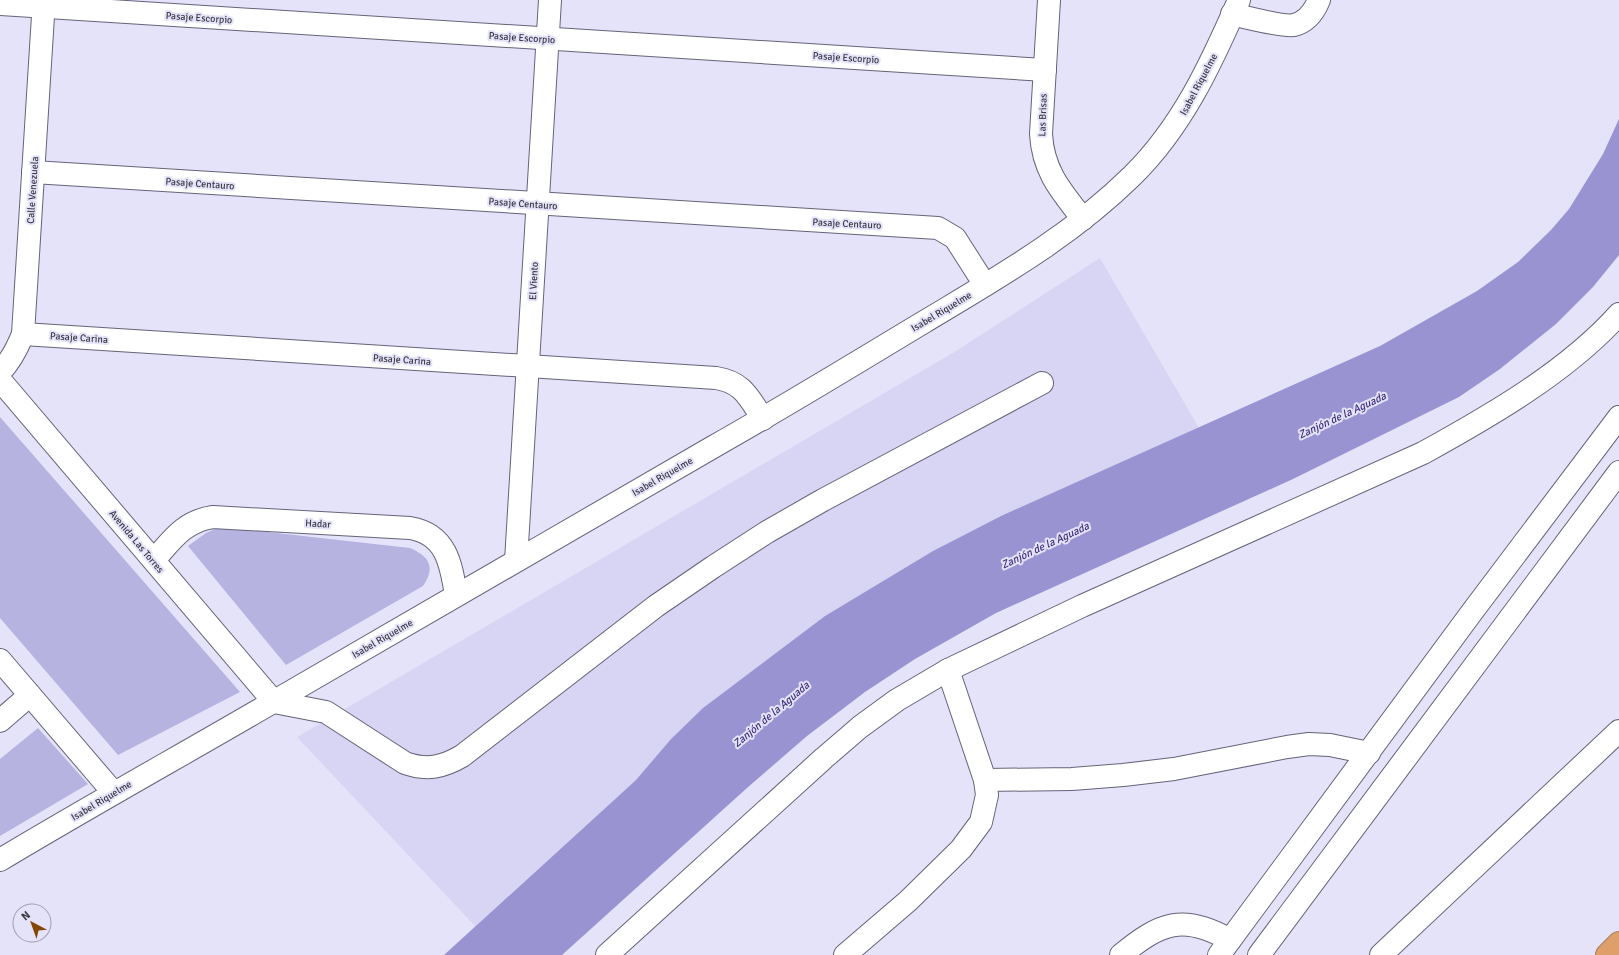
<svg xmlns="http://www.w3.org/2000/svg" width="1619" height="955" font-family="Signika,sans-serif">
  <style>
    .built { fill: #d7d5f3 }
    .green { fill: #b6b3e1 }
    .water { fill: #9993d2 }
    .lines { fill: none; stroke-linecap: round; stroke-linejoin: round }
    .minor-casing { stroke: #656377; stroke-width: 24 }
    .highway-casing { stroke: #a57c5d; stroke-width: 24 }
    .minor { stroke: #fff; stroke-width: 22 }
    .highway { stroke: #df9f6b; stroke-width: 22 }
    .labels { text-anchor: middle; stroke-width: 4; stroke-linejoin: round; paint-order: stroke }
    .street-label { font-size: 10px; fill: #3a3a43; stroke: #e5e3fa }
    .water-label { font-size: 11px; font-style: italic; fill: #3f2f7a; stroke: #e5e3fa }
  </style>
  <rect width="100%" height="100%" fill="#e5e3fa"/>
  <path class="built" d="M1100,258l99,170 -198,88 -68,35 -108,65 -122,92 -32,31 -35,41 -161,146 -178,-189 659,-386z"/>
  <g class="green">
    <path d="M0,417l240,275 -122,63 -118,-137z"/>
    <path d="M217,528h14l179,20c19,8 26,19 13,38l-137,79 -98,-119 18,-13z"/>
    <path d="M38,728l50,56 -88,52v-77z"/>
  </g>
  <path class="water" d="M1619,119v136l-26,32 -37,37 -56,45 -41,28 -166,82 -297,134 -81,46 -50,33 -58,44 -60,52 -185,167h-118l192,-175 35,-41 32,-31 122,-92 108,-65 68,-35 379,-170 97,-55 41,-29 33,-32 18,-21 34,-55z"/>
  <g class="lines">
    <defs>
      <g id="minor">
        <path d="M1049,0l-8,134c2,37 20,57 42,85"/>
        <path d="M0,4l1045,66"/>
        <path d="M1232,14c12,3 53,13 62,11 13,-3 20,-13 25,-25"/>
        <path d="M33,172l905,56 17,10 30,47"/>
        <path d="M23,334l693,44c27,4 33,20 47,41"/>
        <path d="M0,372c11,-11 17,-23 23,-38l21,-334"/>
        <path d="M0,380l274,322"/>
        <path d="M154,560c18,-20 30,-39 59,-43l197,11c36,6 41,35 46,67"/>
        <path d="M516,561l34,-561"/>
        <path d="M0,660l113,132"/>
        <path d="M274,702l52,10 79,51c22,8 38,4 57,-7l194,-150 57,-39 54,-35 56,-32 219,-117"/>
        <path d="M0,721l30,-26"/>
        <path d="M985,780l87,-1 51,-4 51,-6 113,-22 22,-3 21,1 39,8"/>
        <path d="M0,860c90,-54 182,-105 273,-158 147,-84 293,-170 440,-255 71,-40 141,-83 211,-125 73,-44 146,-85 208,-146 50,-49 79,-112 107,-176"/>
        <path d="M607,955l217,-197 36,-31 37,-27 51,-30 134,-64 341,-153c67,-37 144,-81 196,-139"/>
        <path d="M845,955l63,-54 53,-52 20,-27 6,-27 -2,-15 -37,-110"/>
        <path d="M1121,955c39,-32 62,-42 109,-15"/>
        <path d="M1219,955l253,-343 147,-195"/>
        <path d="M1259,955l360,-483"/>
        <path d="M1381,955l238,-224"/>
      </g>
      <path id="highway" d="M1607,955l12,-12"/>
    </defs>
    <use href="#minor" class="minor-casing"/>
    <use href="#highway" class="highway-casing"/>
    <use href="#minor" class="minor"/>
    <use href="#highway" class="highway"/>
  </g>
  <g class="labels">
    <g class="street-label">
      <text transform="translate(199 17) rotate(4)" y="4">Pasaje Escorpio</text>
      <text transform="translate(522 37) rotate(4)" y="4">Pasaje Escorpio</text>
      <text transform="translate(846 57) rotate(4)" y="4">Pasaje Escorpio</text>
      <text transform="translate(1198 84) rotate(-62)" y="4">Isabel Riquelme</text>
      <text transform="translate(1042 115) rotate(-88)" y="4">Las Brisas</text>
      <text transform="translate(200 183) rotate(4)" y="4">Pasaje Centauro</text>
      <text transform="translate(32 190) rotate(-86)" y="4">Calle Venezuela</text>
      <text transform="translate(523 203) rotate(4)" y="4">Pasaje Centauro</text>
      <text transform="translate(847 223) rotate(3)" y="4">Pasaje Centauro</text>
      <text transform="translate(533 281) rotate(-87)" y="4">El Viento</text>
      <text transform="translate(941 311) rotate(-31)" y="4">Isabel Riquelme</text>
      <text transform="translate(79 337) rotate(4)" y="4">Pasaje Carina</text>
      <text transform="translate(402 359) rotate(4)" y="4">Pasaje Carina</text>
      <text transform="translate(662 476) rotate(-30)" y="4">Isabel Riquelme</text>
      <text transform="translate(318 523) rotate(3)" y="4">Hadar</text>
      <text transform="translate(137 541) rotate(50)" y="4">Avenida Las Torres</text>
      <text transform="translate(382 638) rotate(-30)" y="4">Isabel Riquelme</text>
      <text transform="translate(101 800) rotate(-31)" y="4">Isabel Riquelme</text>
    </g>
    <g class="water-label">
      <text transform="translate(1342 415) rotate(-25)" y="4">Zanjón de la Aguada</text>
      <text transform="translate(1045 545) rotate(-25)" y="4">Zanjón de la Aguada</text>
      <text transform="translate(771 714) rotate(-40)" y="4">Zanjón de la Aguada</text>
    </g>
  </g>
  <g transform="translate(32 923) rotate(319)"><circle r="19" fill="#e5e3fa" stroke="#a19fb1"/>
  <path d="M0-3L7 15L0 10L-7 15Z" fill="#844803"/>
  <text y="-6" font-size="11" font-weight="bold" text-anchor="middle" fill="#3a3a43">N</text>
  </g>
</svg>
